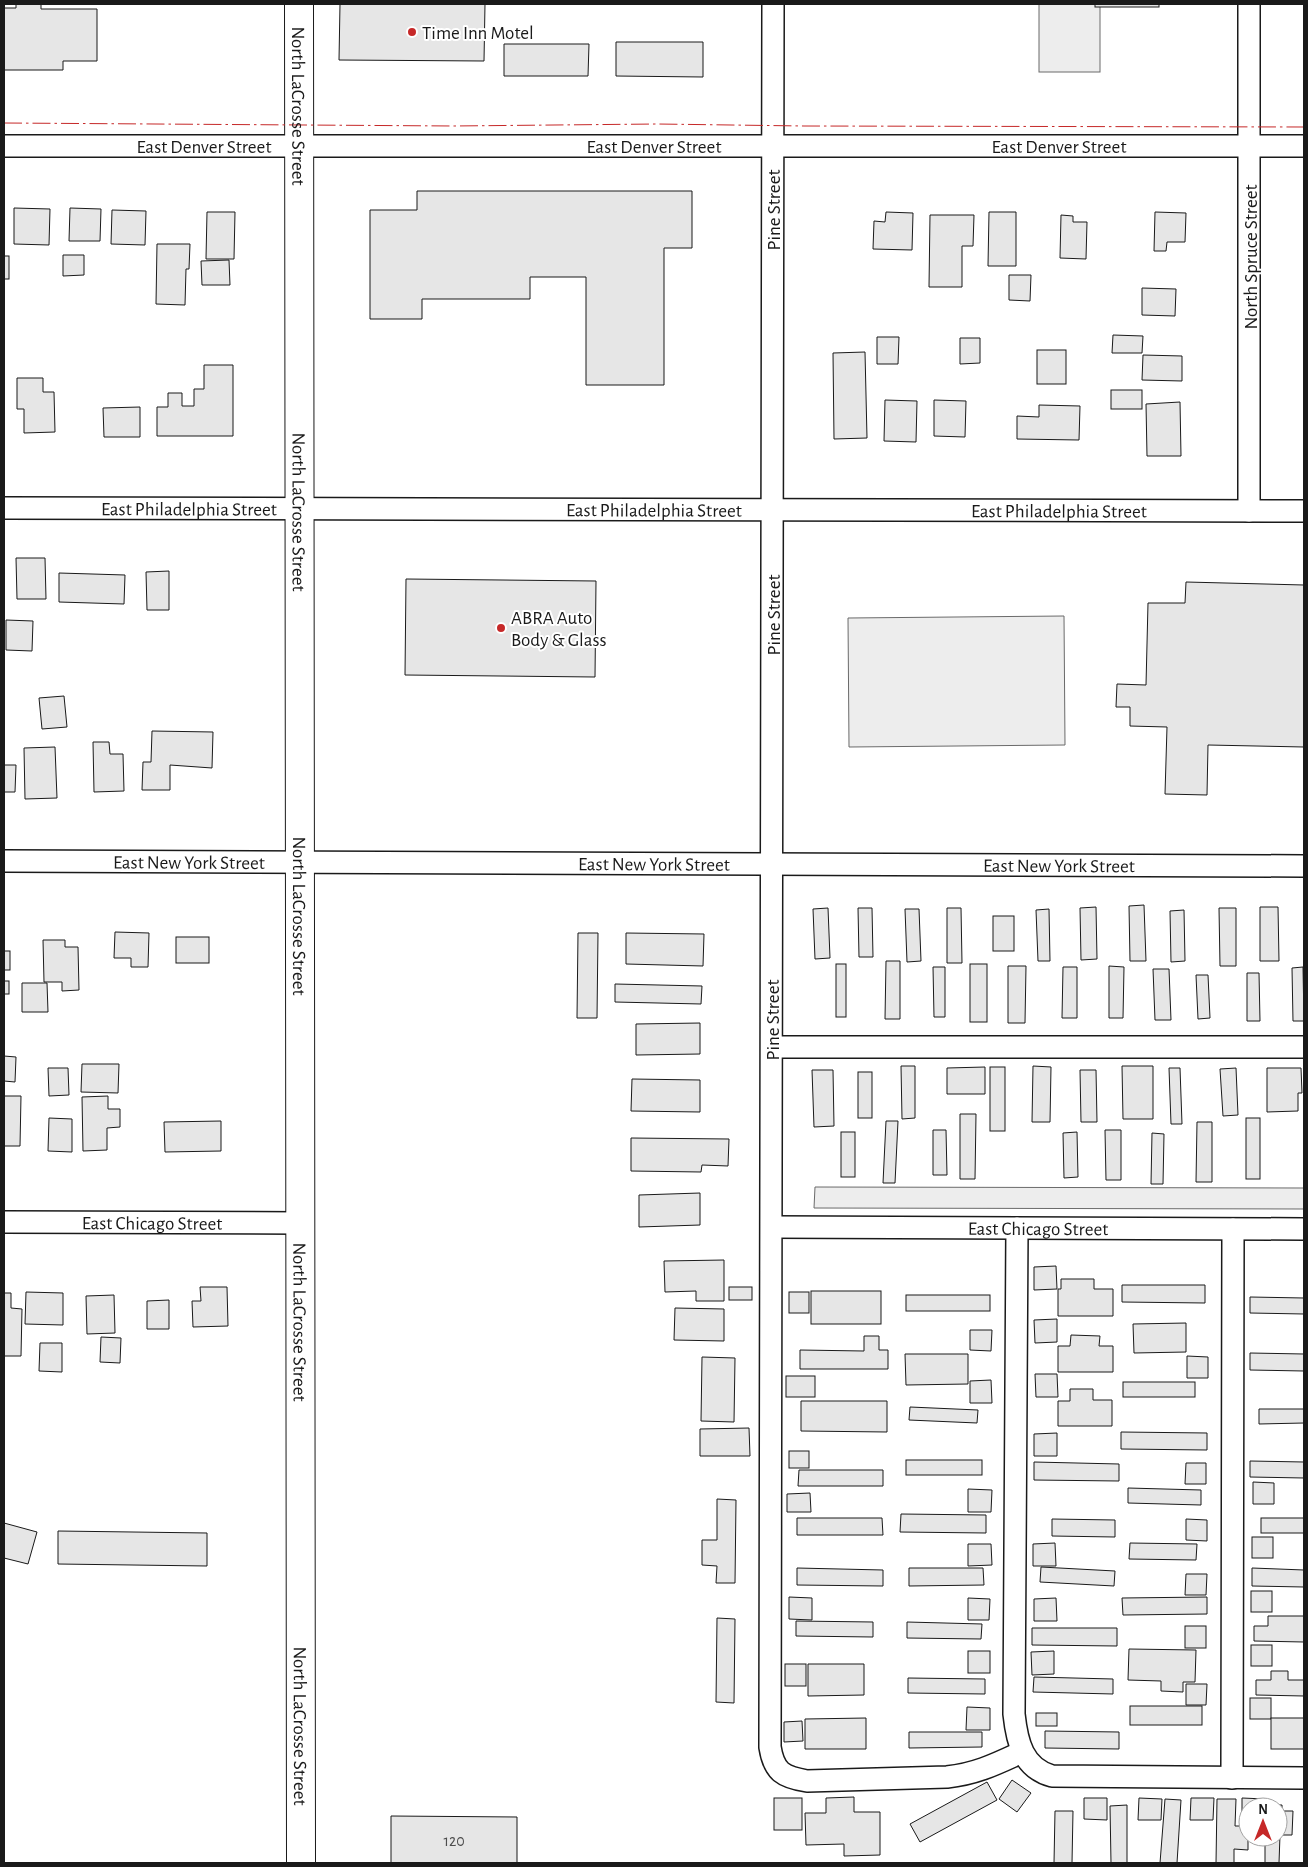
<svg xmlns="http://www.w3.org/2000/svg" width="1308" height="1867" font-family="'Alegreya Sans',sans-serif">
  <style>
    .built { fill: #ededed; stroke: #6a6a6a }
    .building { fill: #e6e6e6; stroke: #1a1a1a }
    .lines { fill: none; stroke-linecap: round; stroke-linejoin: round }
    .minor-casing { stroke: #1a1a1a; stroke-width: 24 }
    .secondary-casing { stroke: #1a1a1a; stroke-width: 30 }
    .minor { stroke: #fff; stroke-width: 21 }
    .secondary { stroke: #fff; stroke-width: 28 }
    .power { stroke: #c62828; stroke-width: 1; stroke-dasharray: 18 4 2.5 4; stroke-linecap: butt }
    .poi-dot { fill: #c62828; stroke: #fff; stroke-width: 2 }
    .labels { text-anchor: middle; stroke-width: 4; stroke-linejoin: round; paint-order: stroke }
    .number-label { font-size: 16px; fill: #4d4d4d }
    .poi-label { font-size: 19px; fill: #1a1a1a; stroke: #fff; text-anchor: start }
    .street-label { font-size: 19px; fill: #1a1a1a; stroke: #fff }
  </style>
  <rect width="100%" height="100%" fill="#fff"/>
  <g class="built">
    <rect x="1039" y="4" width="61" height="68"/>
    <path d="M1064,616l1,129 -216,2 -1,-129z"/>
    <path d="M815,1187l489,1v21l-490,-1z"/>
  </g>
  <g class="building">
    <path d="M16,4h25v5h56v52h-34v9h-59v-62h12z"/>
    <path d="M340,4h145l-1,57 -145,-1z"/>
    <rect x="1095" y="4" width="64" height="3"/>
    <path d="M616,42h87v35l-87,-1z"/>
    <path d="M504,44h85l-1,32h-84z"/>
    <path d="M417,191h275v57h-28v137h-78v-108h-56v22h-108v20h-52v-109h47z"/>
    <path d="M14,208l36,1 -1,36 -35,-1z"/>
    <path d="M70,208l31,1 -1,32h-31z"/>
    <path d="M112,210l34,1 -1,34 -34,-1z"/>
    <path d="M207,212h28l-1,47h-28z"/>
    <path d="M886,212l27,1 -1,37 -39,-1 1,-28 11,1z"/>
    <path d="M989,212h27v54h-28z"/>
    <path d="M1155,212l31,1 -1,29h-18l-1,9h-12z"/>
    <path d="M930,215h44l-1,31h-11v41h-33z"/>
    <path d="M1061,215l12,1v6h14l-1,37 -26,-1z"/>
    <path d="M157,244h33l-1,25h-3l-1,36 -29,-1z"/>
    <path d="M63,255h21v20l-21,1z"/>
    <rect x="4" y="256" width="5" height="23"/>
    <path d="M229,260l1,25h-28l-1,-24z"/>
    <path d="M1009,275h22l-1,26 -21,-1z"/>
    <path d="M1142,288l34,1 -1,27 -33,-1z"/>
    <path d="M1113,335l30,1 -1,17h-30z"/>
    <path d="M877,337h22l-1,27h-21z"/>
    <path d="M960,338h20v25l-20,1z"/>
    <rect x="1037" y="350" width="29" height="34"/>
    <path d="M865,352l2,86 -33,1 -1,-86z"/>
    <path d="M1143,355l39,1v25l-40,-1z"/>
    <path d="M204,365h29v71h-76v-29h11v-14h14v13h12v-17h10z"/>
    <path d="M17,378h26v14h11l1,40 -31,1v-24h-7z"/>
    <rect x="1111" y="390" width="31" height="19"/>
    <path d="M885,400l32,1 -1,41 -32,-1z"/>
    <path d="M934,400l32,1 -1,36 -31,-1z"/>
    <path d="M1180,402l1,54h-34l-1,-52z"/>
    <path d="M1039,405l41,1 -1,34 -62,-1v-23l22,1z"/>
    <path d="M140,407v30h-36l-1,-29z"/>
    <path d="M16,558h29l1,41h-29z"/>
    <path d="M169,571v39h-22l-1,-38z"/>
    <path d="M59,573l66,2 -1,29 -65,-2z"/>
    <path d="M406,579l190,2 -1,96 -190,-2z"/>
    <path d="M1186,582l118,3v162l-96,-2 -1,50 -42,-1 2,-67 -37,-1v-19h-14l1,-23 29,1 2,-82h37z"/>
    <path d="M6,620l27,1 -1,30 -26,-1z"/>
    <path d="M64,696l3,31 -25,2 -3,-31z"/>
    <path d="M152,731l61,1 -1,36 -42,-3v25h-28l1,-28h8z"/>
    <path d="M93,742h16l1,12h13l1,37 -30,1z"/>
    <path d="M55,747l2,51 -32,1 -1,-51z"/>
    <path d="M4,765h12l-1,27h-11z"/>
    <path d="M1144,905l2,56h-16l-1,-55z"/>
    <path d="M1096,907l1,52 -16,1 -1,-52z"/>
    <path d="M1260,907h18l1,54h-19z"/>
    <path d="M828,908l2,50 -15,1 -2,-50z"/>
    <path d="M858,908h14l1,49h-14z"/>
    <path d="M947,908h14l1,55h-15z"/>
    <path d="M1219,908h17v58h-16z"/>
    <path d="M905,909h14l2,52 -14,1z"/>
    <path d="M1049,909l1,52h-12l-2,-51z"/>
    <path d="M1184,910l1,51 -14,1 -1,-51z"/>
    <rect x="993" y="916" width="21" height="35"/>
    <path d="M115,932l34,1 -1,34h-17v-9h-17z"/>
    <path d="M578,933h20l-1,85h-20z"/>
    <path d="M626,933l78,1 -1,32 -77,-2z"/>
    <rect x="176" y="937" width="33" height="26"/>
    <path d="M43,940h22v7h13l1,43 -17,1v-9h-18z"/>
    <rect x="4" y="951" width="6" height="19"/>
    <path d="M886,961h14v58h-15z"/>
    <rect x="836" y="964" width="10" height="53"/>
    <rect x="970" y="964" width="17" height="58"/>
    <path d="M1008,966h18l-1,57h-17z"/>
    <path d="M1109,966l15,1 -1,51h-14z"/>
    <path d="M933,967h12v50h-11z"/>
    <path d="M1063,967h14v51h-15z"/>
    <path d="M1303,967l1,54h-11l-1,-53z"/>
    <path d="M1153,969h16l2,51h-16z"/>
    <path d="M1247,973h12l1,48h-13z"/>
    <path d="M1196,975h12l2,43 -12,1z"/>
    <rect x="4" y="981" width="5" height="13"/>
    <path d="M22,983h25l1,29h-26z"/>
    <path d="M615,984l87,2 -1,18 -86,-2z"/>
    <path d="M700,1023v31l-64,1v-31z"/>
    <path d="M4,1056l12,1 -1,25 -11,-1z"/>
    <path d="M82,1064h37l-1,29 -37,-1z"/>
    <path d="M901,1066h14v52l-13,1z"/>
    <path d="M1033,1066l18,1 -1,55h-18z"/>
    <path d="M1122,1066h31v53h-30z"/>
    <path d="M985,1067v27h-38v-26z"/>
    <rect x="990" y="1067" width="15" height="64"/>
    <path d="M48,1068h20l1,27 -20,1z"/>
    <path d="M1169,1068h11l2,56h-11z"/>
    <path d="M1236,1068l2,47 -15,1 -3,-47z"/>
    <path d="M1267,1068h34l1,25h-4v18l-31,1z"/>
    <path d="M812,1070h21l1,56 -20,1z"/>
    <path d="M1080,1070h16l1,52h-16z"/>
    <rect x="858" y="1072" width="14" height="46"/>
    <path d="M632,1079l68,1v32l-69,-1z"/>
    <path d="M4,1096h17l-1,50h-16z"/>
    <path d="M108,1096v13h12v18l-13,1v22l-24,1 -1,-54z"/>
    <path d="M960,1114h16l-1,65h-15z"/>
    <path d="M49,1118l23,1v33l-24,-1z"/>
    <rect x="1246" y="1118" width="14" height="61"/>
    <path d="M221,1121v30l-56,1 -1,-30z"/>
    <path d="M886,1121h12l-3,62h-12z"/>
    <path d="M1197,1122h15v60h-16z"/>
    <path d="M933,1130h13l1,45h-14z"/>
    <path d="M1105,1130h16v50h-15z"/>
    <rect x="841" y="1132" width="14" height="45"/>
    <path d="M1077,1132l1,45 -14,1 -1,-45z"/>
    <path d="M1152,1133l12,1 -1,50h-12z"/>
    <path d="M631,1138l98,1 -1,27 -26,-1 -1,7 -70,-1z"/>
    <path d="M700,1193v32l-61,2v-32z"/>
    <path d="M724,1260v41h-28v-10l-31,1 -1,-31z"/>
    <path d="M1056,1266l1,23 -23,1v-23z"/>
    <path d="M1061,1279h33v10h19v27h-55v-27h3z"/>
    <path d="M1122,1285h83v18l-83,-1z"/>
    <path d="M200,1287h27l1,39 -35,1 -1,-26h9z"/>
    <rect x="729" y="1287" width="23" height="13"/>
    <rect x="811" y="1291" width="70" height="33"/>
    <path d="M26,1292l37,1v32l-38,-1z"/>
    <rect x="789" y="1292" width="20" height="21"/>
    <path d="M4,1293h7v15l11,1 -1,47h-17z"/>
    <path d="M114,1295l1,38 -28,1 -1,-38z"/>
    <rect x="906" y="1295" width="84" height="16"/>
    <path d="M1250,1297l54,1v16l-54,-1z"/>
    <path d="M169,1300v29h-22v-28z"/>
    <path d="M675,1308l49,1v32l-50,-1z"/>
    <path d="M1057,1319v23l-22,1 -1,-23z"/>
    <path d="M1186,1323v29l-52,1 -1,-29z"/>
    <path d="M970,1330h22l-1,21 -21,-1z"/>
    <path d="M1071,1335l29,1 -1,10h14v26h-55v-26h12z"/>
    <path d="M864,1336h15v14h9v19h-88v-19l64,1z"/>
    <path d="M101,1337l20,1 -1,25 -20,-1z"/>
    <path d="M40,1343h22v29l-23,-1z"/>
    <path d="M1250,1353l54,1v17l-54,-1z"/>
    <path d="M905,1354h63v30l-62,1z"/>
    <path d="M1187,1356l21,1v21h-21z"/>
    <path d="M702,1357l33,1 -1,64 -33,-1z"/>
    <path d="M1035,1374h22l1,23h-22z"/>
    <rect x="786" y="1376" width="29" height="21"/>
    <path d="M991,1380l1,23h-22v-22z"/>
    <rect x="1123" y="1382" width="72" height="15"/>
    <path d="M1070,1389h23v11h19v26h-54v-25h12z"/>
    <path d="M801,1401h86v31l-86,-1z"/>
    <path d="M910,1407l68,3 -1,13 -68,-3z"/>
    <path d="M1259,1409h45v14l-45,1z"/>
    <path d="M749,1428l1,28h-50v-27z"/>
    <path d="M1121,1432l86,1v17l-86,-1z"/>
    <path d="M1057,1433v23h-23v-22z"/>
    <rect x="789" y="1451" width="20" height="17"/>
    <rect x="906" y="1460" width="76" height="15"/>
    <path d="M1250,1461l54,1v16l-54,-1z"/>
    <path d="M1034,1462l85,2v17l-85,-1z"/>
    <path d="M1186,1463h20v21h-21z"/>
    <path d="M799,1470h84v16h-85z"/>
    <path d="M1253,1482l21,1v21h-21z"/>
    <path d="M1128,1488l73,2v15l-73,-2z"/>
    <path d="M968,1489l24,1 -1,22h-23z"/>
    <path d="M810,1493l1,19h-24v-18z"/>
    <path d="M717,1499l19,1 -1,83h-19l1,-17 -15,-1v-25h15z"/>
    <path d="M901,1514l85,1v18l-86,-1z"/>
    <path d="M797,1518h85l1,17h-86z"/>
    <rect x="1261" y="1518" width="43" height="15"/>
    <path d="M1052,1519l63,1v17l-63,-1z"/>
    <path d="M1186,1519l21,1v21l-21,-1z"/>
    <path d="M4,1523l33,9 -9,32 -24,-6z"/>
    <path d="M58,1531l149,2v33l-149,-2z"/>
    <rect x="1252" y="1537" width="21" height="21"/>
    <path d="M1055,1543l1,23h-23v-22z"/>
    <path d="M1130,1543l67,1 -1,16 -67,-1z"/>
    <path d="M968,1544h23l1,21 -24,1z"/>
    <path d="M1041,1567l74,4 -1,15 -74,-4z"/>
    <path d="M797,1568l86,2v16l-86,-1z"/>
    <path d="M909,1568h74l1,17 -75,1z"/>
    <path d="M1252,1568l52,2v17l-52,-1z"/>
    <path d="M1186,1574h21l-1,21h-21z"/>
    <rect x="1251" y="1591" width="21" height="21"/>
    <path d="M789,1597l23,1v22l-23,-1z"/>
    <path d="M1207,1597v17l-84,1 -1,-17z"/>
    <path d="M968,1598l22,1 -1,21h-21z"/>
    <path d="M1056,1598l1,23h-23v-22z"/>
    <path d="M1268,1616h36v26l-50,-1v-15h14z"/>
    <path d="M717,1618l18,1 -1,84 -18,-1z"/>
    <path d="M796,1621l77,1v15l-77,-1z"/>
    <path d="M907,1622l75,2 -1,15 -74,-1z"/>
    <rect x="1185" y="1626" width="21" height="22"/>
    <path d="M1032,1628h85v18l-85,-1z"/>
    <rect x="1251" y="1645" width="21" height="21"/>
    <path d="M1129,1649l67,1 -1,32h-12v10l-22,-1v-10l-33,-1z"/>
    <rect x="968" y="1651" width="22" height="22"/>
    <path d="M1054,1651v23l-22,1 -1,-23z"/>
    <rect x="785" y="1664" width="21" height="22"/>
    <path d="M808,1664h56v31l-56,1z"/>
    <path d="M1271,1671h17v9h16v16l-48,-1v-15h15z"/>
    <path d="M1034,1677l79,2v15l-80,-2z"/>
    <path d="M908,1678l77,1v15l-77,-1z"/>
    <path d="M1186,1684h21l-1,21h-20z"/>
    <rect x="1250" y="1698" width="21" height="21"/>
    <rect x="1130" y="1706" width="72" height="19"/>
    <path d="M967,1707l23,1v22h-24z"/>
    <rect x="1036" y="1713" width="21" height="13"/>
    <path d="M866,1718v31h-61v-30z"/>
    <rect x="1271" y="1718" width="33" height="31"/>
    <path d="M802,1721l1,20 -19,1v-20z"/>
    <path d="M1045,1731l74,1v17l-74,-1z"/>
    <path d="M909,1732h73v15l-73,1z"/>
    <path d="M1012,1780l19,13 -14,19 -18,-13z"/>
    <path d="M987,1782l10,18 -77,42 -10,-18z"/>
    <path d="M854,1797v15h26v43l-36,1v-12l-38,1 -1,-32h21v-15z"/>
    <rect x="774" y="1798" width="28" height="32"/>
    <path d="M1084,1798h23v22l-23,-1z"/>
    <path d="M1139,1798l23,1 -1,21h-23z"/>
    <path d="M1191,1798h23l-1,22h-23z"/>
    <path d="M1242,1798l23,1v8h-17v13h-6z"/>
    <path d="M1165,1799l16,1 -4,63h-17z"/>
    <path d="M1217,1799h19l-1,27h13v24l-14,-1v14h-18z"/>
    <path d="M1127,1805v58h-16l-1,-57z"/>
    <path d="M1266,1805h16v6h11l-1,24h-12l-1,28h-14v-26h13v-30h-12z"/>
    <path d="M1055,1811h18l-1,52h-18z"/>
    <path d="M391,1816l126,1v46h-126z"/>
  </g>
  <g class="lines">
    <defs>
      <g id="minor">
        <path d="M773,4l-3,1743c4,25 13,30 37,34l140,-4c29,-3 49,-13 75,-25"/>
        <path id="s1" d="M4,146h1300"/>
        <path id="s2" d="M4,508l1300,3"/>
        <path d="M1249,511v-507"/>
        <path id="s3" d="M4,861l1300,5"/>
        <path d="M772,1047h532"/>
        <path id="s4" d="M4,1222l296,1"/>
        <path id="s5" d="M772,1227l532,2"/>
        <path d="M1017,1228l-3,486c3,28 9,54 38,62l252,2"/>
        <path d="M1232,1778l1,-549"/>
      </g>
      <g id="secondary">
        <path id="s6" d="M299,4l2,1859"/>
      </g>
    </defs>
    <use href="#minor" class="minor-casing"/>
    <use href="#secondary" class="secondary-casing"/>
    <use href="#minor" class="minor"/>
    <use href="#secondary" class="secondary"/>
    <path class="power" d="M4,123l449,3 204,-2 147,2 500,1"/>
  </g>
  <g class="poi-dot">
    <circle cx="412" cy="32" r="5"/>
    <circle cx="501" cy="628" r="5"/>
  </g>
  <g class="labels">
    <g class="number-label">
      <text x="454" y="1846">120</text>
    </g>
    <g class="poi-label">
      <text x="422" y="39">Time Inn Motel</text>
      <text x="511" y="624">ABRA Auto<tspan x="511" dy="22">Body &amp; Glass</tspan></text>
    </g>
    <g class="street-label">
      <text dy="7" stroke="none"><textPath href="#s6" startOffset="102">North LaCrosse Street</textPath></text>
      <text dy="7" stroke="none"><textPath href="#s1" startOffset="200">East Denver Street</textPath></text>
      <text dy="7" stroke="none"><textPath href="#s1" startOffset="650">East Denver Street</textPath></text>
      <text dy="7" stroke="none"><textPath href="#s1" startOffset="1055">East Denver Street</textPath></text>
      <text transform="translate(773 210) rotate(-90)" y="7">Pine Street</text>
      <text transform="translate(1250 257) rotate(-90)" y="7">North Spruce Street</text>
      <text dy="7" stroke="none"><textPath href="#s2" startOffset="185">East Philadelphia Street</textPath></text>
      <text dy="7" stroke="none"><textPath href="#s2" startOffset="650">East Philadelphia Street</textPath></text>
      <text dy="7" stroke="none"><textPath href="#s2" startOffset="1055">East Philadelphia Street</textPath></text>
      <text dy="7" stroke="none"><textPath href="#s6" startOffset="508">North LaCrosse Street</textPath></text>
      <text transform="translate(773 615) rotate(-90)" y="7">Pine Street</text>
      <text dy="7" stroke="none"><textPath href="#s3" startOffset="185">East New York Street</textPath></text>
      <text dy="7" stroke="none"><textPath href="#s3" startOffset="650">East New York Street</textPath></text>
      <text dy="7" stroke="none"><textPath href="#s3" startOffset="1055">East New York Street</textPath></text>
      <text dy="7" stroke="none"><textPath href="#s6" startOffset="912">North LaCrosse Street</textPath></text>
      <text transform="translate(772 1020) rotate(-90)" y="7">Pine Street</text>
      <text dy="7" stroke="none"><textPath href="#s4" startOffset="148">East Chicago Street</textPath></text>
      <text dy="7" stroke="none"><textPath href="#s5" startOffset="266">East Chicago Street</textPath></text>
      <text dy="7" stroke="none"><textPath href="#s6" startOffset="1318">North LaCrosse Street</textPath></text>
      <text dy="7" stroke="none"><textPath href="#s6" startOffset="1722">North LaCrosse Street</textPath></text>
    </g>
  </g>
  <rect width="1308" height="1867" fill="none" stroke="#1a1a1a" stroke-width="10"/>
  <g transform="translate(1263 1822)"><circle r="24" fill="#ffffff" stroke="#a3a3a3"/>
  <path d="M0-4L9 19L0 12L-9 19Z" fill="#c62828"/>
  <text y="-8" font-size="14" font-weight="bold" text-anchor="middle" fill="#1a1a1a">N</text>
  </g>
</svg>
